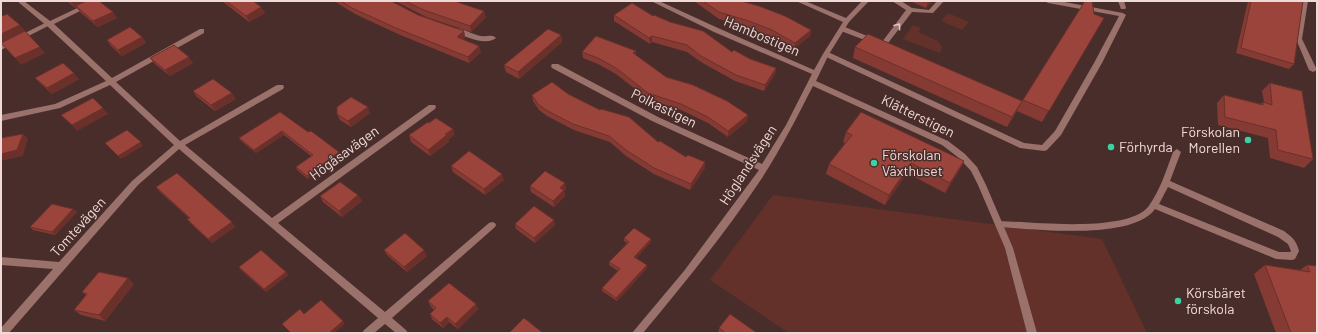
<svg xmlns="http://www.w3.org/2000/svg" width="1318" height="334" font-family="Barlow,sans-serif">
  <style>
    .green { fill: #64302a }
    .lines { fill: none; stroke-linecap: round; stroke-linejoin: round }
    .lane { fill: #9a716b; fill-rule: evenodd }
    .street { fill: #9a716b; fill-rule: evenodd }
    .wall { fill: #853a34 }
    .shaded-wall { fill: #6c302a }
    .building { fill: #9b443c; stroke: #6c302a }
    .oneway { stroke: #ddc6c2 }
    .poi-dot { fill: #39d4a5; stroke: #492d2a; stroke-width: 1.5 }
    .labels { text-anchor: middle; stroke-width: 3; stroke-linejoin: round; paint-order: stroke }
    .street-label { font-size: 14px; fill: #eedbd8; stroke: #492d2a }
    .poi-label { font-size: 14px; fill: #eedbd8; stroke: #492d2a; text-anchor: start }
  </style>
  <rect width="100%" height="100%" fill="#492d2a"/>
  <g class="green">
    <path d="M948,13l21,9 -7,8 -21,-9z"/>
    <path d="M913,25l8,3 -3,4 20,9 4,6 -2,6 -37,-14z"/>
    <path d="M773,195l329,44 45,94h-358l-79,-53z"/>
  </g>
  <g class="lines">
    <g class="lane">
      <path d="M892,1h9l11,7 17,2 8,-9h7l-11,12 -21,-1 -27,35h-2l-42,-16 -1,-2 3,-2h2l37,15 24,-32z"/>
      <path d="M1045,1h14l64,12 3,2 -24,48 -41,72 -14,15 -3,1 -24,-3 -196,-92 -1,-2 3,-2h2l196,91 18,2 13,-14 39,-68 25,-47 -71,-13z"/>
      <path d="M1118,1h6l2,7 -1,1h-4z"/>
      <path d="M47,22h4l1,2 -51,26v-5z"/>
      <path d="M1177,149l4,3 -11,29 114,50c9,7 12,9 15,20l-4,8 -3,1 -16,-1 -121,-50c-23,32 -120,20 -156,18l-3,-1 -1,-2 1,-2 3,-1c33,1 127,12 149,-14 12,-16 18,-36 25,-55zM1168,187l110,50 10,7 3,7 -1,1h-11l-120,-48z"/>
    </g>
    <g class="street">
      <path d="M17,1h7l26,20 42,-20h8l-46,23 58,54 88,-49h4v4l-88,49 64,59 97,-56h6l1,2 -1,2 -98,56 87,73 157,-113h6l1,2 -1,2 -157,114 107,89 104,-89 3,-1 3,1 1,2 -1,2 -103,91 14,12 2,3h-12l-11,-9 -11,9h-12l2,-3 14,-12 -199,-169 -41,36 -129,148h-8v-5l52,-59 -52,-4v-8l58,5 73,-81 42,-36 -64,-60 -50,23 -59,13v-6l54,-11 51,-23 -59,-55z"/>
      <path d="M651,1h8l59,27 96,42 9,-16 20,-32 -47,-21h9l41,17 16,-17h7l-20,21 -20,32 -13,27 132,60 17,13 12,13 9,18 27,63 24,85h-10l-22,-85 -27,-63 -7,-14 -12,-13 -17,-13 -129,-59c-17,33 -34,67 -55,98 -35,52 -75,101 -115,149h-11l52,-62 75,-101 -107,-49 -100,-53 -1,-2 1,-2h6l100,53 104,47 24,-39 26,-51 -98,-42z"/>
      <path d="M1302,1h6l-6,38 15,31 -4,2 -4,-2 -13,-31z"/>
      <path d="M452,28c9,-1 19,6 29,8 5,1 11,-2 15,2 -11,9 -32,-3 -44,-6z"/>
    </g>
  </g>
  <g class="wall">
    <path d="M67,1h32l18,17 -19,9 -18,-15 -4,-5 -1,1z"/>
    <path d="M222,1h31l8,6 4,6 -16,9z"/>
    <path d="M334,1h36l48,14 46,16 1,6 -2,3 16,6 2,6 -12,11 -71,-29 -43,-20z"/>
    <path d="M395,1h59l32,16 -15,15 -45,-15z"/>
    <path d="M694,1h47l70,29 -1,6 -16,13 -23,-12 -23,-10 -29,-8z"/>
    <path d="M910,1h22l-6,7z"/>
    <path d="M1085,1l9,13 10,4 -62,104 -25,-11 -10,16 -154,-69 2,-11 167,54z"/>
    <path d="M1248,1h55l-9,63 -5,5 -53,-16z"/>
    <path d="M614,15l39,1 79,36 44,16 -1,6 -11,17 -29,-10 -34,-19 -14,-10 -35,-10 -2,2 -36,-23z"/>
    <path d="M561,35l1,7 -43,37 -13,-7 -2,-7z"/>
    <path d="M142,37l4,6 -24,13 -11,-10 -4,-6z"/>
    <path d="M582,52l54,3 30,22 81,44 -19,16 -20,-14 -27,-13 -33,-11 -32,-25 -18,-10 -15,-6z"/>
    <path d="M150,58l43,5 -23,13 -15,-12z"/>
    <path d="M35,78l44,1 -27,15 -11,-10z"/>
    <path d="M1270,83l43,76 -9,9 -34,-10 -2,-20 -50,-13 -1,-22 7,-8 37,9 2,-2h1l-2,-11z"/>
    <path d="M193,91l43,8 -21,12 -18,-14z"/>
    <path d="M568,94l90,48 47,26 -15,22 -36,-16 -28,-18 -16,-14 -36,-12 -27,-14 -8,-6 -6,-9 -1,-6z"/>
    <path d="M280,112l28,20 33,24 -33,23 -11,-9 -1,-3 15,-11 -27,-21 -28,18 -15,-12 -2,-3z"/>
    <path d="M370,113l-19,14 -11,-7 -3,-6z"/>
    <path d="M429,123l24,6 1,6 -6,5 1,2 -19,14 -19,-14 -2,-7z"/>
    <path d="M846,132l118,29 -5,10 -14,22 -38,-20 -22,32 -59,-31 3,-10 16,-21 -2,-1z"/>
    <path d="M451,166l53,14 -19,15 -32,-23z"/>
    <path d="M530,186l36,3 -2,2 1,5 -11,11 -23,-15z"/>
    <path d="M156,187l79,40 -23,16 -21,-19 -4,-5 2,-1 -29,-26z"/>
    <path d="M358,195l4,6 -20,16 -19,-15 -3,-6z"/>
    <path d="M73,209l4,3 -22,23 -22,-5 -3,-3z"/>
    <path d="M515,224l40,1 -20,18 -19,-14z"/>
    <path d="M624,238l27,1v3l-15,16 11,7v3l-30,33 -15,-10v-3l16,-17 -9,-6v-3l18,-19 -3,-2z"/>
    <path d="M384,250l43,6 -20,16 -20,-17z"/>
    <path d="M1265,265l35,5 7,-5 10,1v67h-41l-22,-59z"/>
    <path d="M239,267l47,5 2,3 -22,17 -25,-22z"/>
    <path d="M134,284l-29,37 -24,-6 -7,-5 12,-15 -4,-3z"/>
    <path d="M428,301l50,8 -20,20 -9,-7 -6,6 -11,-9 -2,-5 4,-4 -3,-3z"/>
    <path d="M719,328l38,5h-39z"/>
  </g>
  <g class="shaded-wall">
    <path d="M70,1h21l-16,7z"/>
    <path d="M928,1h4l-6,7z"/>
    <path d="M261,7l4,6 -16,9 -3,-6z"/>
    <path d="M484,11l2,6 -15,15 -1,-6z"/>
    <path d="M113,12l4,6 -19,9 -5,-6z"/>
    <path d="M20,25l5,6 -24,12v-9z"/>
    <path d="M811,30l-1,6 -16,13 1,-6z"/>
    <path d="M464,31l1,6 -6,7 -2,-7z"/>
    <path d="M561,35l1,7 -43,37 -1,-7z"/>
    <path d="M652,36v6l-2,2 -1,-6z"/>
    <path d="M142,37l4,6 -24,13 -4,-6z"/>
    <path d="M479,46l2,6 -12,11 -1,-6z"/>
    <path d="M40,47l5,6 -24,12 -6,-7z"/>
    <path d="M636,51v6l-3,-4z"/>
    <path d="M189,57l4,6 -23,13 -5,-6z"/>
    <path d="M776,68l-1,6 -11,17 1,-6z"/>
    <path d="M74,73l5,6 -27,15 -5,-6z"/>
    <path d="M232,93l4,6 -21,12 -4,-6z"/>
    <path d="M1022,101l-5,10 -10,16 5,-10z"/>
    <path d="M368,107l2,6 -19,14 -3,-6z"/>
    <path d="M103,108l5,6 -31,17 -5,-6z"/>
    <path d="M748,115l-1,6 -19,16v-6z"/>
    <path d="M453,129l1,6 -6,5 1,2 -19,14 -2,-6z"/>
    <path d="M282,131l2,4 -28,18 -2,-3z"/>
    <path d="M23,134l5,5 -5,17 -22,5v-7z"/>
    <path d="M141,142l2,4 -22,13 -3,-3z"/>
    <path d="M339,152l2,4 -33,23 -1,-3z"/>
    <path d="M964,161l-5,10 -14,22 5,-10z"/>
    <path d="M705,162v6l-15,22 1,-6z"/>
    <path d="M911,163l-4,10 -22,32 4,-10z"/>
    <path d="M502,174l2,6 -19,15 -1,-6z"/>
    <path d="M565,183l1,6 -2,2 1,5 -11,11 -1,-6 7,-13z"/>
    <path d="M358,195l4,6 -20,16 -3,-6z"/>
    <path d="M73,209l4,3 -22,23 -3,-3z"/>
    <path d="M554,220l1,5 -20,18 -1,-5z"/>
    <path d="M232,222l3,5 -23,16 -4,-4z"/>
    <path d="M651,239v3l-17,18v-3z"/>
    <path d="M424,250l3,6 -20,16 -3,-5z"/>
    <path d="M647,265v3l-30,33 -1,-3z"/>
    <path d="M286,272l2,3 -22,17 -2,-3z"/>
    <path d="M128,278l6,6 -29,37 -6,-6z"/>
    <path d="M476,304l2,5 -20,20 -3,-5z"/>
    <path d="M447,317l2,5 -6,6 -3,-5z"/>
    <path d="M343,321l2,3 -11,9h-5z"/>
  </g>
  <g class="building">
    <path d="M86,1h13l14,11 -20,9 -17,-15z"/>
    <path d="M226,1h27l8,6 -15,9z"/>
    <path d="M341,1h29l2,1 1,-1h18l27,14 46,16 -7,6 22,9 -11,11 -72,-29 -44,-20z"/>
    <path d="M405,1h49l30,10 -14,15 -46,-16z"/>
    <path d="M703,1h38l18,5 26,10 26,14 -16,13 -23,-13 -23,-9 -30,-9z"/>
    <path d="M1085,1h7l2,13 10,4 -55,93 -26,-11z"/>
    <path d="M1251,1h52l-9,63 -53,-16z"/>
    <path d="M632,3l21,13 1,-1 16,7 33,9 29,21 2,-2 16,9 26,9 -11,17 -29,-10 -35,-19 -14,-11 -35,-9 -3,2 -35,-23z"/>
    <path d="M7,14l13,11 -19,9v-19l2,1z"/>
    <path d="M130,27l12,10 -24,13 -11,-10z"/>
    <path d="M548,29l13,6 -43,37 -14,-7z"/>
    <path d="M25,31l15,16 -25,11 -14,-15z"/>
    <path d="M868,34l154,67 -10,16 -157,-70z"/>
    <path d="M596,36l40,15 -3,2 33,24 27,8 34,16 21,14 -20,16 -20,-14 -27,-13 -33,-11 -32,-25 -18,-10 -16,-6z"/>
    <path d="M174,45l15,12 -24,13 -15,-12z"/>
    <path d="M63,63l11,10 -27,15 -12,-10z"/>
    <path d="M213,79l19,14 -21,12 -18,-14z"/>
    <path d="M552,82l16,12 32,16 1,-1 28,8 29,25 2,-1 26,16 2,-2 17,7 -14,22 -37,-16 -28,-18 -17,-14 -36,-12 -27,-14 -8,-6 -6,-9z"/>
    <path d="M1270,83l32,8 11,68 -35,-9 -2,-20 -51,-13 -1,-22 39,10v-3l9,3z"/>
    <path d="M351,97l17,10 -20,14 -11,-7v-7z"/>
    <path d="M93,98l10,10 -31,17 -11,-10z"/>
    <path d="M280,112l28,20 3,-1 28,21 -32,24 -11,-9 17,-12 -31,-24 -28,19 -15,-12z"/>
    <path d="M861,112l103,49 -14,22 -39,-20 -22,32 -60,-31 23,-29 -6,-3z"/>
    <path d="M436,118l17,11 -8,5 2,1 -19,15 -19,-15 19,-13 1,1z"/>
    <path d="M127,130l14,12 -23,14 -13,-13z"/>
    <path d="M23,134l-6,16 -16,4v-16z"/>
    <path d="M469,151l33,23 -18,15 -33,-23z"/>
    <path d="M545,171l20,12 -5,5 4,2 -11,11 -23,-15z"/>
    <path d="M177,173l55,49 -24,17 -21,-20 3,-1 -34,-31z"/>
    <path d="M340,182l18,13 -19,16 -19,-15z"/>
    <path d="M52,204l21,5 -21,23 -22,-5z"/>
    <path d="M534,206l20,14 -20,18 -19,-14z"/>
    <path d="M634,228l17,11 -17,18 13,8 -31,33 -14,-10 18,-19 -11,-7 20,-20 -5,-4z"/>
    <path d="M405,233l19,17 -20,17 -20,-17z"/>
    <path d="M261,250l25,22 -22,17 -25,-22z"/>
    <path d="M1265,265l45,7 -3,-7 10,1v67h-26z"/>
    <path d="M99,272l29,6 -29,37 -25,-5 13,-16 -5,-2z"/>
    <path d="M449,283l27,21 -21,20 -8,-7 -7,6 -10,-9 6,-6 -8,-7z"/>
    <path d="M321,300l22,21 -14,12h-38l-9,-9 18,-15 4,5z"/>
    <path d="M730,314l27,19h-31l-7,-5z"/>
    <path d="M524,318l19,15h-34z"/>
  </g>
  <defs><path id="oneway-chevron" d="M-2-3.5L2.5 0L-2 3.5" fill="none" stroke-width="1.6" stroke-linecap="round" stroke-linejoin="round"/></defs>
  <use class="oneway" href="#oneway-chevron" transform="translate(898 26) rotate(-52)"/>
  <g class="poi-dot">
    <circle cx="1248" cy="140" r="4"/>
    <circle cx="1111" cy="147" r="4"/>
    <circle cx="874" cy="163" r="4"/>
    <circle cx="1178" cy="301" r="4"/>
  </g>
  <g class="labels">
    <g class="street-label">
      <text transform="translate(762 36) rotate(23)" y="5">Hambostigen</text>
      <text transform="translate(664 108) rotate(26)" y="5">Polkastigen</text>
      <text transform="translate(918 116) rotate(26)" y="5">Klätterstigen</text>
      <text transform="translate(344 153) rotate(-36)" y="5">Högåsavägen</text>
      <text transform="translate(748 165) rotate(-57)" y="5">Höglandsvägen</text>
      <text transform="translate(78 227) rotate(-48)" y="5">Tomtevägen</text>
    </g>
    <g class="poi-label">
      <text x="1240" y="137" text-anchor="end">Förskolan<tspan x="1240" dy="16">Morellen</tspan></text>
      <text x="1119" y="152">Förhyrda</text>
      <text x="882" y="160">Förskolan<tspan x="882" dy="16">Växthuset</tspan></text>
      <text x="1186" y="298">Körsbäret<tspan x="1186" dy="16">förskola</tspan></text>
    </g>
  </g>
  <rect width="1318" height="334" fill="none" stroke="#eedbd8" stroke-width="4"/>
</svg>
